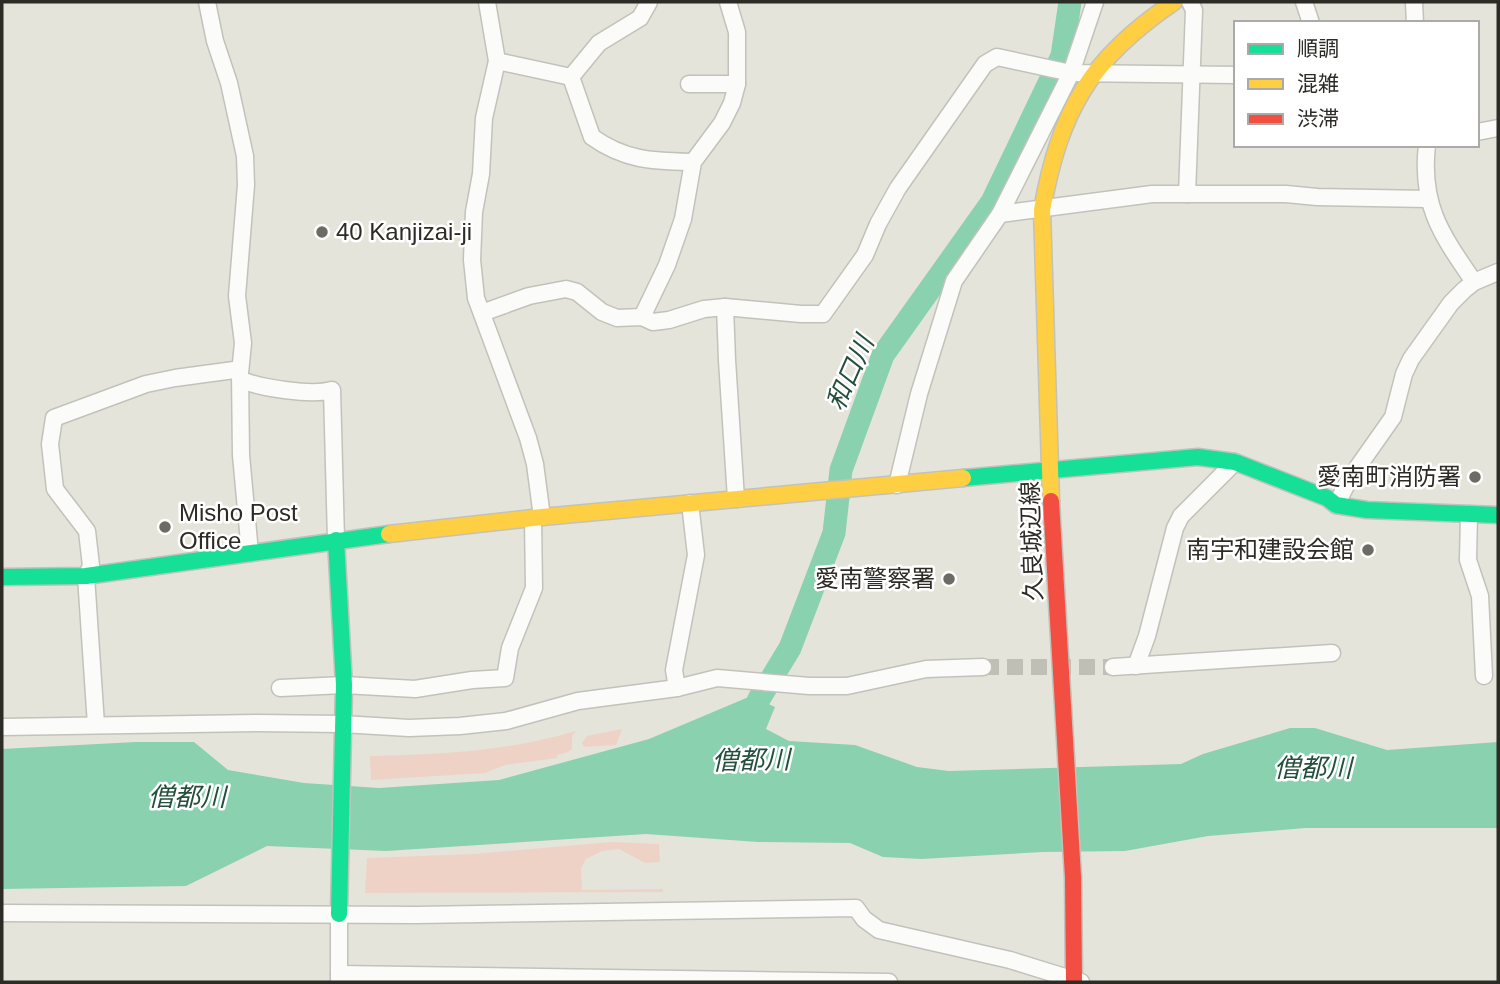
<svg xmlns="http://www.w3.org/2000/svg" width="1500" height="984" font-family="Helvetica,'Noto Sans JP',sans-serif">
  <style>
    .green { fill: #eed2c6 }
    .water { fill: #8ad1af }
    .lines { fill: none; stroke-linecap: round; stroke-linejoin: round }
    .river { stroke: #8ad1af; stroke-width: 23 }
    .street-tunnel { stroke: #c0bfb6; stroke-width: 16; stroke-dasharray: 16 8; stroke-linecap: butt }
    .street-casing { stroke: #c3c2ba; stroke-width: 19 }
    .fast-casing { stroke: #c3c2ba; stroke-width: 19 }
    .slow-casing { stroke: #c3c2ba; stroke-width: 19 }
    .jam-casing { stroke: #c3c2ba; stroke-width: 19 }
    .street { stroke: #fbfbf9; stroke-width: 16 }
    .fast { stroke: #16e098; stroke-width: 16 }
    .slow { stroke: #ffcf43; stroke-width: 16 }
    .jam { stroke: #f24e42; stroke-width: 16 }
    .poi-dot { fill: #6d6c64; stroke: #fff; stroke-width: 2.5 }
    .labels { text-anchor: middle; stroke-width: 5; stroke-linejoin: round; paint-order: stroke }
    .poi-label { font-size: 24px; fill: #2c2b25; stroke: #fff; text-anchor: end }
    .street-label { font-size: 24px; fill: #2c2b25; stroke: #fff }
    .water-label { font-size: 26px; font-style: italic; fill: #244f3c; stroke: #fff }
  </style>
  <rect width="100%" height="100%" fill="#e5e4da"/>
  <g class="green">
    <path d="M622,729l-6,16 -32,2 -2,-4 5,-7z"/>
    <path d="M576,731l-4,5v13l-4,3 -11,3v3l-52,7 -20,8 -114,7 -1,-24c71,-1 138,-5 206,-25z"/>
    <path d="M612,842l47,2 1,18 -15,1 -26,-14 -17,2 -16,8 -5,9 1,22 81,-1v3l-298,1 2,-35 107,-4z"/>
  </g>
  <path class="water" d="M751,696l24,11 -9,22 23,12 66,4 62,22 32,4 232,-7 22,-10 87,-26h25l72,22 111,-8v86h-193l-97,8 -83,15 -83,1 -121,7 -38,-2 -33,-14 -92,-1 -112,-8 -260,17 -119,-5 -81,40 -184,3v-140l134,-7h58l34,28 76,13 75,5 120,-8 150,-41z"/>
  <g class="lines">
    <path class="river" d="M747,728l12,-29 31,-51 44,-115 7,-63 42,-115 109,-153 70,-146 8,-54"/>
    <path class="street-tunnel" d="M983,667h130"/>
    <defs>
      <g id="street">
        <path d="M207,2l8,39 14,42 16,73 1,29 -9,111 6,47 -3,30 1,82 9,98"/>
        <path d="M487,2l10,59 -13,57 -3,56 -7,38 -2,48 4,38 52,140 7,26 7,53"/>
        <path d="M1304,2l7,21"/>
        <path d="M1414,2l1,21"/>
        <path d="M497,61l74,16"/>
        <path d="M571,77l21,60c34,24 61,24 101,25"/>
        <path d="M571,77l28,-34 41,-25 9,-16"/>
        <path d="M689,84h48v-52l-9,-30"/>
        <path d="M1477,132l21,-4"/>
        <path d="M1427,145c-7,61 15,90 47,137"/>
        <path d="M1187,194l7,-184 -4,-8"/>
        <path d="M1000,214l152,-20h134l31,3 111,2"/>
        <path d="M725,307l2,53 9,139"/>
        <path d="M482,313l47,-17 37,-7 11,3 25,20 15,6 25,-1 11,5 16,-2 35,-11 21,-2 76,7h22l42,-59 13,-31 20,-36 87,-124 12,-7 74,16 165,2"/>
        <path d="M642,317l25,-52 16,-46 10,-57 29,-39 10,-20 5,-19"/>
        <path d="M241,380c21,8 70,16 91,10l4,150"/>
        <path d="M897,485l22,-91 35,-113 46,-67 71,-141 24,-71"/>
        <path d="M1336,505l14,-27 43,-61 11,-43 7,-15 40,-56 13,-13 10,-8 24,-10"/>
        <path d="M1469,514l-1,46 12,36 4,80"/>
        <path d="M1136,666l11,-30 28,-108 6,-12 54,-54"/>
        <path d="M1113,667l219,-14"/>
        <path d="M280,688l64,-3 71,4 57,-9 33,-2 5,-30 24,-60 -1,-69"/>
        <path d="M677,688l-3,-18 22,-115 -6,-52"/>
        <path d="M96,725l-10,-149 5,-10 -4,-35 -32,-42 -5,-45 4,-26 92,-34 29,-6 59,-8 6,3"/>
        <path d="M2,727l256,-4 84,1 67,4 51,-2 46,-5 72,-20 99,-13 40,-10 92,8h38l79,-17 57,-2"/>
        <path d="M2,913l414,2 440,-7 8,11 15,11 131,30 71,22"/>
        <path d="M339,974l550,8"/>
        <path d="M339,982v-68"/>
      </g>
      <g id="fast">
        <path d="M963,478l235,-21 37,5 92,36 9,7 31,5 131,5"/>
        <path d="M336,540l8,145 -5,229"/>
        <path d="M2,577l84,-1 303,-42"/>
      </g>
      <g id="slow">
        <path d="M1051,501l-9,-291c18,-100 48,-151 132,-208"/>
        <path d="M389,534l153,-17 421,-39"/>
      </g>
      <path id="jam" d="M1051,501l22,376 1,105"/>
    </defs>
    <use href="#street" class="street-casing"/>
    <use href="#fast" class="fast-casing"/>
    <use href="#slow" class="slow-casing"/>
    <use href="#jam" class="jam-casing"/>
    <use href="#street" class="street"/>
    <use href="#fast" class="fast"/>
    <use href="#slow" class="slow"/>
    <use href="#jam" class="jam"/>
  </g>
  <g class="poi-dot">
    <circle cx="322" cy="232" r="7"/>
    <circle cx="1475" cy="477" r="7"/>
    <circle cx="165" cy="527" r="7"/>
    <circle cx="1368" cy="550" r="7"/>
    <circle cx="949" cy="579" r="7"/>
  </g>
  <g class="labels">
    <g class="poi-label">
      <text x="336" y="240" text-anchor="start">40 Kanjizai-ji</text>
      <text x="1461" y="485">愛南町消防署</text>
      <text x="179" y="521" text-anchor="start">Misho Post<tspan x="179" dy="28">Office</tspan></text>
      <text x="1354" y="558">南宇和建設会館</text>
      <text x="935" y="587">愛南警察署</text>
    </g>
    <g class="street-label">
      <text transform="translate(1032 541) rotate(-92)" y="8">久良城辺線</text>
    </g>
    <g class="water-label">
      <text transform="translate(850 373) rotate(-66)" y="9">和口川</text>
      <text transform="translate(751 760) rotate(-1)" y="9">僧都川</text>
      <text x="1313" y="777">僧都川</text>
      <text x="187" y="806">僧都川</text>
    </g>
  </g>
  <rect width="1500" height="984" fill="none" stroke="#2c2b25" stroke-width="7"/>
  <rect x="1234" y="21" width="245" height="126" fill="#ffffff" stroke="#abaaa8" stroke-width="2"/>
  <rect x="1248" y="44" width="35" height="10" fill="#16e098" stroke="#abaaa8" stroke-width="2"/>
  <text x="1297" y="56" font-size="21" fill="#2c2b25">順調</text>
  <rect x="1248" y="79" width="35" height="10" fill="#ffcf43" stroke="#abaaa8" stroke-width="2"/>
  <text x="1297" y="91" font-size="21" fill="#2c2b25">混雑</text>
  <rect x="1248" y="114" width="35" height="10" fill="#f24e42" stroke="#abaaa8" stroke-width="2"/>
  <text x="1297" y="126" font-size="21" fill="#2c2b25">渋滞</text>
</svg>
